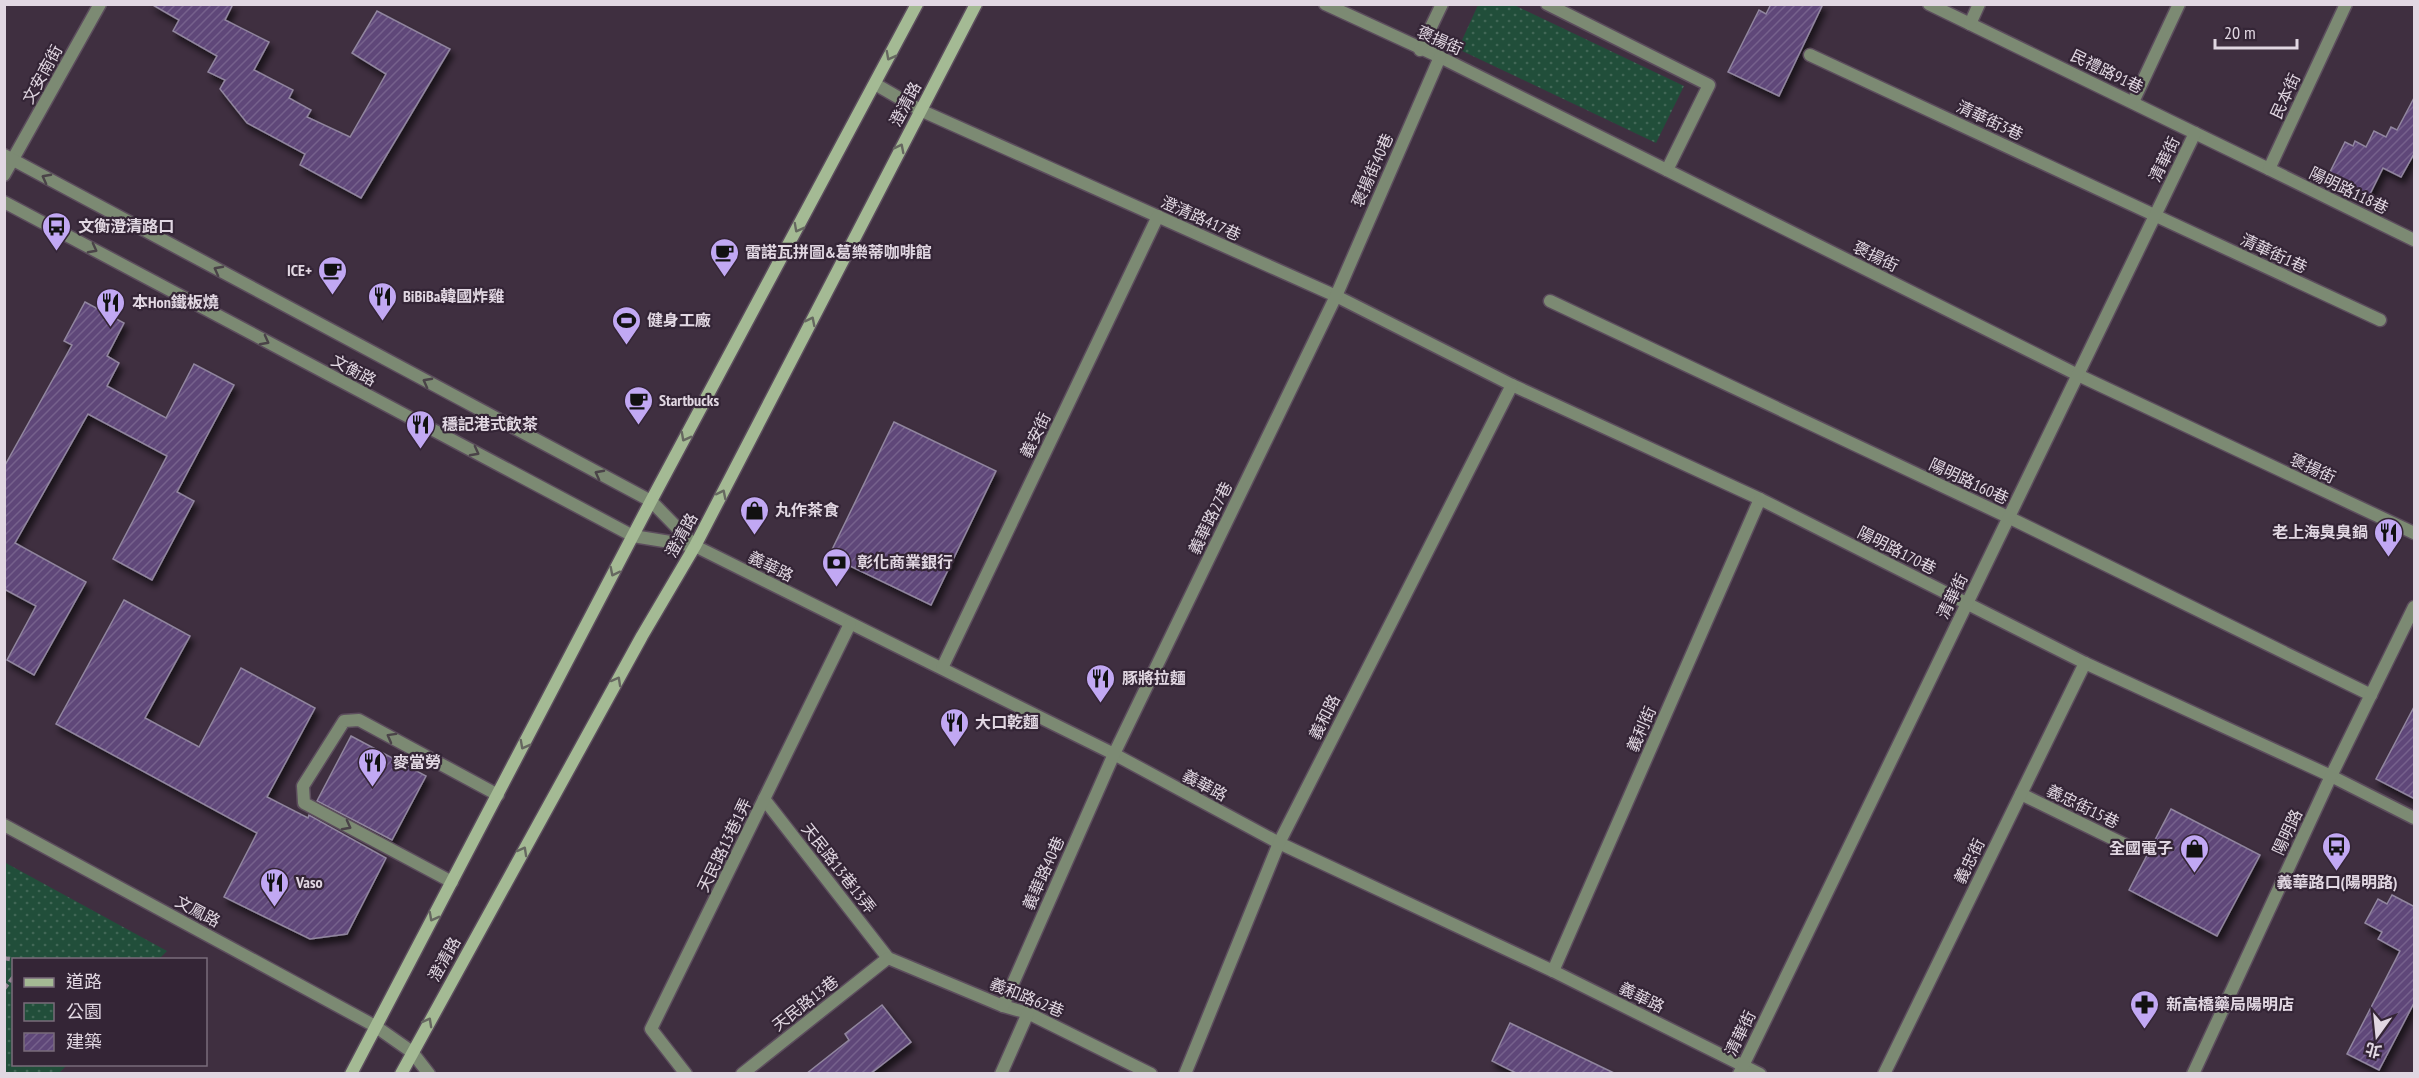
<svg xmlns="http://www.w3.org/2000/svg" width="2419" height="1078" font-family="'PT Sans Narrow','Noto Sans TC',sans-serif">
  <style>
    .park { fill: url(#park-dots) }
    .building { fill: url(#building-hatch); stroke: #91869f; stroke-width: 1.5; filter: url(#shadow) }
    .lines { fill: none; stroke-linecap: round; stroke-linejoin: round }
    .service-casing { stroke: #5c4d5d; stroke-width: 15 }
    .minor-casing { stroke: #5c4d5d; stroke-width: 15 }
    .tertiary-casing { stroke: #5c4d5d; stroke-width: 15 }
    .secondary-casing { stroke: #5c4d5d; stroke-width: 15 }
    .path { stroke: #8f8290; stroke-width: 4; stroke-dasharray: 6 3; stroke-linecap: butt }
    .service { stroke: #7c8a73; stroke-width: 12 }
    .minor { stroke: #7c8a73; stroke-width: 12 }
    .tertiary { stroke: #7c8a73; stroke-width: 12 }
    .secondary { stroke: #a4ba94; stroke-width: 12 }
    .oneway { stroke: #666860 }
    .oneway2 { stroke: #4a4348 }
    .labels { text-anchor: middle; stroke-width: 4.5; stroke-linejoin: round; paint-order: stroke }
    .street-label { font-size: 16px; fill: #e1d7e2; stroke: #342536 }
    .poi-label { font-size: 16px; font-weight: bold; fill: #e1d7e2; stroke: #342536; text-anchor: start }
  </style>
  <defs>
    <pattern id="park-dots" width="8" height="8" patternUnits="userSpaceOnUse" patternTransform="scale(1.5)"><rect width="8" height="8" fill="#214e3a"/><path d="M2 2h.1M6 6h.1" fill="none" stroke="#416756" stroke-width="1.8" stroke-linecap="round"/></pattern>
    <pattern id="building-hatch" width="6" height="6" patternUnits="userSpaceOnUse" patternTransform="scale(1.5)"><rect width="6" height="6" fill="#5f4779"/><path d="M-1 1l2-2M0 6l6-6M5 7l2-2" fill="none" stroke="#76618c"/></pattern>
    <filter id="shadow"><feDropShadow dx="3.5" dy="6" stdDeviation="3" flood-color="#0009"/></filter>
  </defs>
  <rect width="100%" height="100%" fill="#3f2f40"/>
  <g class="park">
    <path d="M1478,5h36l170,81 -28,57 -198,-94z"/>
    <path d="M4,862l163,89 -8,8 -145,1v104l53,1 -8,8h-54z"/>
  </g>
  <g class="building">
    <path d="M151,4h82l-8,16 44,22 -15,28 39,20 -4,8 22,12 -4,7 43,20 36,-63 -34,-21 25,-42 73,38 -89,149 -61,-33 5,-11 -58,-31 -27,-34 5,-9 -17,-8 9,-16 -44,-25 6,-11z"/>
    <path d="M1771,4h52l-44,92 -51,-24 31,-62 7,4z"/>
    <path d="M2415,96v56l-14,25 -18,-9 -15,30 -41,-20 18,-36 8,4 2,-5 11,6 8,-16 12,6 5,-10 6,3z"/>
    <path d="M85,302l39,21 -17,33 12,7 -12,23 59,32 28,-54 40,21 -57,107 17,9 -42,79 -39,-21 54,-103 -79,-42 -73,129 71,39 -52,93 -27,-15 29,-54 -32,-17v-122l68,-122 -8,-4z"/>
    <path d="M894,422l102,49 -65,134 -102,-49z"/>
    <path d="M124,600l66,36 -45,82 54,29 42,-79 74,40 -48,89 41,21 1,-3 77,43 -39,76 -37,5 -86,-42 33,-64 -201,-109z"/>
    <path d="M2415,705v94l-39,-20z"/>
    <path d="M351,736l75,40 -34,64 -75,-39z"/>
    <path d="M2171,809l89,46 -43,81 -88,-46z"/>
    <path d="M2392,895l23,12v94l-36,69 -32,-16 53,-103 -22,-12 4,-7 -17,-9 13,-24 9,5z"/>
    <path d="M882,1005l29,37 -41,32h-64l43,-34 -4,-6z"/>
    <path d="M1510,1023l106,51h-98l-26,-13z"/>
  </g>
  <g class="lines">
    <defs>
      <g id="service">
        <path d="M1929,4l340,165"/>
        <path d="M1810,55l570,265"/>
        <path d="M2021,794l111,54"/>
        <path d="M452,882l-148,-79 -1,-17 41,-65 15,-1 139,75"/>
      </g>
      <g id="minor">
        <path d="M1325,4l115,53 638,318 336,158"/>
        <path d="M1547,4l162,81 -42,85"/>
        <path d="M2346,4l-77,165 145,71"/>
        <path d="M1970,24l9,-20"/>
        <path d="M1420,50l22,-46"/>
        <path d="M875,84l45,26 416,186 176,89 248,114 325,164 246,113 83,42"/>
        <path d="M2133,102l46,-98"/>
        <path d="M4,175l96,-171"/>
        <path d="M1550,301l458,216 363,178"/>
        <path d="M695,546l419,208 165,89 274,128 207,103"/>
        <path d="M942,668l216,-452"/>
        <path d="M764,799l124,159 115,48 25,7 123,61"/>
        <path d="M4,825l371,201 37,26 17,22"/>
        <path d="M1553,971l207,-472"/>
        <path d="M1003,1006l111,-252 222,-458 104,-239"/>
        <path d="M686,1074l-35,-45 199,-405"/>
        <path d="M742,1074l146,-116"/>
        <path d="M1001,1074l27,-61"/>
        <path d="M1185,1074l94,-231 233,-458"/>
        <path d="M1739,1074l456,-941"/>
        <path d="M1884,1074l201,-411"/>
        <path d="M2193,1074l138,-298 83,-169"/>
      </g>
      <g id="tertiary">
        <path d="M4,155l647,346 44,45"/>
        <path d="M4,202l629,334 62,10"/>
      </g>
      <g id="secondary">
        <path d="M351,1074l300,-573 266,-497"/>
        <path d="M401,1074l241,-438 53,-90 281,-542"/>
      </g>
    </defs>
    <use href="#service" class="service-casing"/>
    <use href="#minor" class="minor-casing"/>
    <use href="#tertiary" class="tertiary-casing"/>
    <use href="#secondary" class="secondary-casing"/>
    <g class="path">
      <path d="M4,958l10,2"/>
      <path d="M4,989l10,-13"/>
    </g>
    <use href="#service" class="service"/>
    <use href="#minor" class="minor"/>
    <use href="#tertiary" class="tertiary"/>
    <use href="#secondary" class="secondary"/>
  </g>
  <defs><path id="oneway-chevron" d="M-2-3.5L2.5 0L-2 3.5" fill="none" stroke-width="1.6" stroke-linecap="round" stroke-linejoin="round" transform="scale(1.5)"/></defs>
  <g class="oneway">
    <use href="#oneway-chevron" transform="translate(890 56) rotate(118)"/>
    <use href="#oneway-chevron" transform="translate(900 148) rotate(-63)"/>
    <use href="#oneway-chevron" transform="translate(798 228) rotate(118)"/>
    <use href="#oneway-chevron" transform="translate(811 321) rotate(-63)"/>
    <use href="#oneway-chevron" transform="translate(685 437) rotate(118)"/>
    <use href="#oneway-chevron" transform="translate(722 494) rotate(-63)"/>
    <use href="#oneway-chevron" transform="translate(614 572) rotate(117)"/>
    <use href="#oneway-chevron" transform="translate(617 681) rotate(-61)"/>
    <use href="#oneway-chevron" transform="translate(524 745) rotate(118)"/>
    <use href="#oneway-chevron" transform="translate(523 851) rotate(-61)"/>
    <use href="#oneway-chevron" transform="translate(433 917) rotate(118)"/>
    <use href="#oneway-chevron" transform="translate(428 1022) rotate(-61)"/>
  </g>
  <g class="oneway2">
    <use href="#oneway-chevron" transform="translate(46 178) rotate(-152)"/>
    <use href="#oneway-chevron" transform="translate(93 249) rotate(28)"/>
    <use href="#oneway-chevron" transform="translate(218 270) rotate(-152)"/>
    <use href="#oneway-chevron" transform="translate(265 341) rotate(28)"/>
    <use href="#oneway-chevron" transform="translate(427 382) rotate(-152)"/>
    <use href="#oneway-chevron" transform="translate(475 452) rotate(28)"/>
    <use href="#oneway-chevron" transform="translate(599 474) rotate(-152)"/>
    <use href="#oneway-chevron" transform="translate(391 737) rotate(-151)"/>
    <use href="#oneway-chevron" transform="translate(347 826) rotate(28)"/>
  </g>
  <defs>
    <symbol id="bus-pin" viewBox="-11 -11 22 30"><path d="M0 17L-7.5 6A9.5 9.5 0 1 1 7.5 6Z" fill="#c1a8f3" stroke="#342536"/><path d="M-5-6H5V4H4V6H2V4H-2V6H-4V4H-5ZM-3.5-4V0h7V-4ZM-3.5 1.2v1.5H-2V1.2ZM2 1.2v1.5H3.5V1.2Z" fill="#111"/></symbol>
    <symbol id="cafe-pin" viewBox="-11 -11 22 30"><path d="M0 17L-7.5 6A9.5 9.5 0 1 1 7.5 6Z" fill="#c1a8f3" stroke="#342536"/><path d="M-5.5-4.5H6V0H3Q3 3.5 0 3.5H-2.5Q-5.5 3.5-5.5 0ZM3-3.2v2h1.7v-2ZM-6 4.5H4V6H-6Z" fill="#111"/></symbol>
    <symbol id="restaurant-pin" viewBox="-11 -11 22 30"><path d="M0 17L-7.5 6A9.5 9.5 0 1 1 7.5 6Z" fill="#c1a8f3" stroke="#342536"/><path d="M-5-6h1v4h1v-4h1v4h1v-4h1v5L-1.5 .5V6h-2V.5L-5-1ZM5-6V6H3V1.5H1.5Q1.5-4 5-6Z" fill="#111"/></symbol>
    <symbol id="stadium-pin" viewBox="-11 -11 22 30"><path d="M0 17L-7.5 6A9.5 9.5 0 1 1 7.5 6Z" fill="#c1a8f3" stroke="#342536"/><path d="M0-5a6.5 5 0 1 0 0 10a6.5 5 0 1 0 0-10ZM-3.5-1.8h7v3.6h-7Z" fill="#111"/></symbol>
    <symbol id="shop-pin" viewBox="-11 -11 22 30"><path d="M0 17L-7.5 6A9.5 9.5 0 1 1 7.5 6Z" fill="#c1a8f3" stroke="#342536"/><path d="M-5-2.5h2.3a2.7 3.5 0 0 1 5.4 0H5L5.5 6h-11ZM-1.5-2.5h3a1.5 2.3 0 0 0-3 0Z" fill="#111"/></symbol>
    <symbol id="bank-pin" viewBox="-11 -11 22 30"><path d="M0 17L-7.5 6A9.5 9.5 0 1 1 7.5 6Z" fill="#c1a8f3" stroke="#342536"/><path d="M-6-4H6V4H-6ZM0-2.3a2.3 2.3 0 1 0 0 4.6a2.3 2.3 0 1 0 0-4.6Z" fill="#111"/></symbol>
    <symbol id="pharmacy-pin" viewBox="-11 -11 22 30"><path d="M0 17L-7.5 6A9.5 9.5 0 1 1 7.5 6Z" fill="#c1a8f3" stroke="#342536"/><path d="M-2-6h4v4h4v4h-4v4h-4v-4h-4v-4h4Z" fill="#111"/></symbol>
  </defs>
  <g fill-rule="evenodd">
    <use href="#bus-pin" x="40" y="210" width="33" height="45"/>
    <use href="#cafe-pin" x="708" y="236" width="33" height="45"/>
    <use href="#cafe-pin" x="316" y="254" width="33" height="45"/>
    <use href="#restaurant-pin" x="366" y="280" width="33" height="45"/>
    <use href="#restaurant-pin" x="94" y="286" width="33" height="45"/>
    <use href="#stadium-pin" x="610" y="304" width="33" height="45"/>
    <use href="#cafe-pin" x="622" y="384" width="33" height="45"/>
    <use href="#restaurant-pin" x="404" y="408" width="33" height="45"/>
    <use href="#shop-pin" x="738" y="494" width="33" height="45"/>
    <use href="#restaurant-pin" x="2372" y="516" width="33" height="45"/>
    <use href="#bank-pin" x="820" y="546" width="33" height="45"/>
    <use href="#restaurant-pin" x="1084" y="662" width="33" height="45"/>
    <use href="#restaurant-pin" x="938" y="706" width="33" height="45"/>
    <use href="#restaurant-pin" x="356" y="746" width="33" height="45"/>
    <use href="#bus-pin" x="2320" y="830" width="33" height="45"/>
    <use href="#shop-pin" x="2178" y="832" width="33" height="45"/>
    <use href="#restaurant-pin" x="258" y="866" width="33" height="45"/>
    <use href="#pharmacy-pin" x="2128" y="988" width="33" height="45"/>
  </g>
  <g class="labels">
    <g class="street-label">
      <text transform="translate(1440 40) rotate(24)" y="6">褒揚街</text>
      <text transform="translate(2107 71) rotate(26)" y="6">民禮路91巷</text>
      <text transform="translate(42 74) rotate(-61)" y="6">文安南街</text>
      <text transform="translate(2285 96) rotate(-65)" y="6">民本街</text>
      <text transform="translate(905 104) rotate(-62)" y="6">澄清路</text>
      <text transform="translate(1990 120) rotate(25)" y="6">清華街3巷</text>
      <text transform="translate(2164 159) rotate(-64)" y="6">清華街</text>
      <text transform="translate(1372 170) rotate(-66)" y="6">褒揚街40巷</text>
      <text transform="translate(2349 190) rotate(26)" y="6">陽明路118巷</text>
      <text transform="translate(1201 218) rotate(24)" y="6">澄清路417巷</text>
      <text transform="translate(2274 253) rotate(25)" y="6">清華街1巷</text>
      <text transform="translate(1876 256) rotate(26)" y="6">褒揚街</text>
      <text transform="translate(354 370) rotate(28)" y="6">文衡路</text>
      <text transform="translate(1035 435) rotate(-64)" y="6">義安街</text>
      <text transform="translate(2313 468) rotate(25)" y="6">褒揚街</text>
      <text transform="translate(1969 481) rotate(25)" y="6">陽明路160巷</text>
      <text transform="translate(1210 518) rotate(-64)" y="6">義華路27巷</text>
      <text transform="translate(681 535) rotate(-61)" y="6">澄清路</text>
      <text transform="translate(1897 550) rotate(27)" y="6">陽明路170巷</text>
      <text transform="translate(771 566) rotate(26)" y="6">義華路</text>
      <text transform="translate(1952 596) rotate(-64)" y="6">清華街</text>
      <text transform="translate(1324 717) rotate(-63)" y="6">義和路</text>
      <text transform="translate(1641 729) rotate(-66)" y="6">義利街</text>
      <text transform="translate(1205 785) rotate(28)" y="6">義華路</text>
      <text transform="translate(2083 806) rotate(26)" y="6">義忠街15巷</text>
      <text transform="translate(2287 832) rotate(-65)" y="6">陽明路</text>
      <text transform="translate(724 845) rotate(-64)" y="6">天民路13巷1弄</text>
      <text transform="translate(1969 861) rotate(-64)" y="6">義忠街</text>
      <text transform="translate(839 868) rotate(52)" y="6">天民路13巷13弄</text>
      <text transform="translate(1043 873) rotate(-66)" y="6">義華路40巷</text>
      <text transform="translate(198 911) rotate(28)" y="6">文鳳路</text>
      <text transform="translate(444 959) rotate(-61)" y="6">澄清路</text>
      <text transform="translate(1027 997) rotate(22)" y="6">義和路62巷</text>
      <text transform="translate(1642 997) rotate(26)" y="6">義華路</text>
      <text transform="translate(805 1003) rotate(-38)" y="6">天民路13巷</text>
      <text transform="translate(1740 1033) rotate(-64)" y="6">清華街</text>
    </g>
    <g class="poi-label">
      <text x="78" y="232">文衡澄清路口</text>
      <text x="745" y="258">雷諾瓦拼圖&amp;葛樂蒂咖啡館</text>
      <text x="312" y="276" text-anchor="end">ICE+</text>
      <text x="403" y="302">BiBiBa韓國炸雞</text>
      <text x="132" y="308">本Hon鐵板燒</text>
      <text x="647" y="326">健身工廠</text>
      <text x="659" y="406">Startbucks</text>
      <text x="442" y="430">穩記港式飲茶</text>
      <text x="775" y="516">丸作茶食</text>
      <text x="2368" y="538" text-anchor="end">老上海臭臭鍋</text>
      <text x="857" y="568">彰化商業銀行</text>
      <text x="1122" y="684">豚將拉麵</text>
      <text x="975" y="728">大口乾麵</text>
      <text x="393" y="768">麥當勞</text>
      <text x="2173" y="854" text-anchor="end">全國電子</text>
      <text x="296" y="888">Vaso</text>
      <text x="2337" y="888" text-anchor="middle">義華路口(陽明路)</text>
      <text x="2166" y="1010">新高橋藥局陽明店</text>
    </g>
  </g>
  <rect width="2419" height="1078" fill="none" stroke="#e1d7e2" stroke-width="12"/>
  <rect x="12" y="958" width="195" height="108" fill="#342536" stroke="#796c7b" stroke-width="1.5"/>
  <rect x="24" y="978" width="30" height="9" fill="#a4ba94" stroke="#796c7b" stroke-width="1.5"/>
  <text x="66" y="988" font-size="18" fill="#e1d7e2">道路</text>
  <rect x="24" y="1003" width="30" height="18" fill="url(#park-dots)" stroke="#796c7b" stroke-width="1.5"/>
  <text x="66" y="1018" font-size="18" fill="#e1d7e2">公園</text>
  <rect x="24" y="1033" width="30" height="18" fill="url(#building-hatch)" stroke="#796c7b" stroke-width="1.5"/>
  <text x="66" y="1048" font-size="18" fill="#e1d7e2">建築</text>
  <g transform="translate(2377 1036) rotate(195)" stroke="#342536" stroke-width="4.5" paint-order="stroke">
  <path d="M0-4.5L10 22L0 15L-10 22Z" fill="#e1d7e2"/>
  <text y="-9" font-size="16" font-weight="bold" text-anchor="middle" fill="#e1d7e2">北</text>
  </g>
  <path d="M2215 39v9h82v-9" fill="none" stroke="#e1d7e2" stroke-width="3"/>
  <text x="2224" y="39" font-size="18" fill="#e1d7e2" stroke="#342536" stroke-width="4.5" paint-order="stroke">20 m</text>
</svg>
